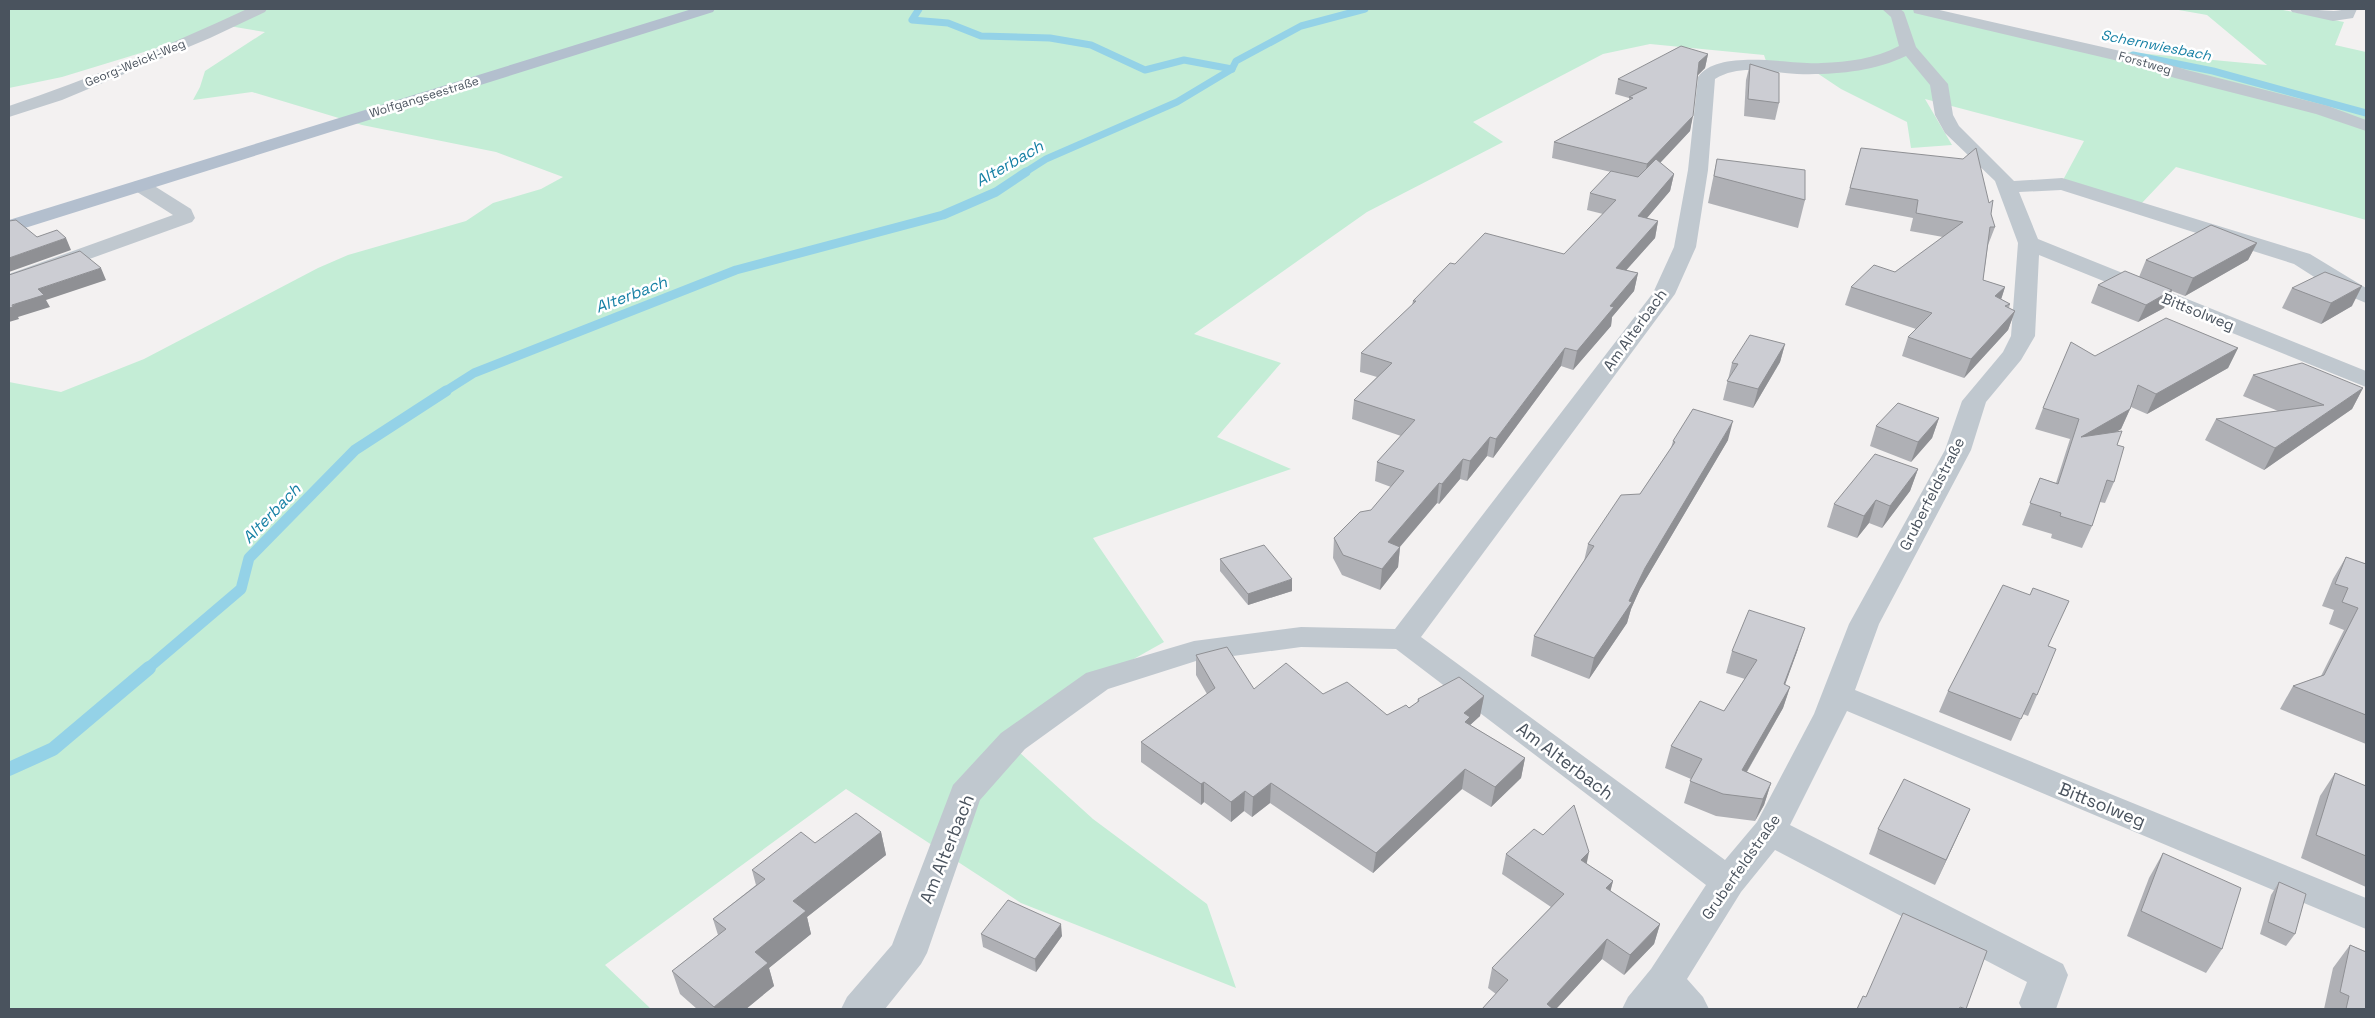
<svg xmlns="http://www.w3.org/2000/svg" width="2375" height="1018" font-family="'Space Grotesk',sans-serif">
  <style>
    .green { fill: #c4edd6 }
    .lines { fill: none; stroke-linecap: round; stroke-linejoin: round }
    .stream-far3 { stroke: #94d2e7; stroke-width: 7 }
    .stream-far2 { stroke: #94d2e7; stroke-width: 9 }
    .stream-far1 { stroke: #94d2e7; stroke-width: 11 }
    .stream { stroke: #94d2e7; stroke-width: 14 }
    .minor { fill: #c0c8cf; fill-rule: evenodd }
    .major { fill: #b3bfce; fill-rule: evenodd }
    .wall { fill: #afb0b5 }
    .shaded-wall { fill: #8f9094 }
    .building { fill: #cccdd3; stroke: #8f9094 }
    .labels { text-anchor: middle; stroke-width: 5; stroke-linejoin: round; paint-order: stroke }
    .far-street-label { font-size: 12px; fill: #4a535e; stroke: #fff }
    .far-water-label { font-size: 14px; font-style: italic; fill: #1680a5; stroke: #fff }
    .street-label { font-size: 15px; fill: #4a535e; stroke: #fff }
    .water-label { font-size: 16px; font-style: italic; fill: #1680a5; stroke: #fff }
    .near-street-label { font-size: 18px; fill: #4a535e; stroke: #fff }
  </style>
  <rect width="100%" height="100%" fill="#f3f1f1"/>
  <path class="green" d="M9,9h1924l-6,6 158,36 42,1 140,13 -60,-50 -34,-6h105l66,13 -9,23 31,7v168l-190,-53 -36,38 -77,-25 21,-39 -159,-42 27,46 -41,3 -4,-26 -66,-33 -36,-24 -39,-4 -2,-6 -114,-11 -47,10 -130,68 30,20 -136,70 -173,122 87,29 -64,74 74,32 -198,69 71,104 -153,86 8,24 74,67 114,85 29,84 -215,-85 -175,-114 -241,176 46,44h-642v-627l52,10 83,-33 174,-91 30,-13 118,-34 27,-18 48,-14 22,-12 -67,-25 -134,-27 -110,-33 -59,8 7,-13 5,-16 60,-39 -36,-6 -167,51 -53,11z"/>
  <g class="lines">
    <g class="stream-far3">
      <path d="M919,9l-7,11 36,3 33,13 69,2 41,7 54,25 39,-10 48,9"/>
      <path d="M2133,55l80,16 153,42"/>
      <path d="M1024,173l22,-14 131,-57 55,-33 4,-8 65,-35 64,-17"/>
    </g>
    <path class="stream-far2" d="M444,392l30,-19 262,-103 207,-55 53,-23 30,-20"/>
    <path class="stream-far1" d="M147,669l94,-80 8,-31 106,-108 91,-59"/>
    <path class="stream" d="M9,769l44,-20 96,-81"/>
    <g class="minor">
      <path d="M247,9h20l-2,3 -55,26 -148,62 -53,17v-11c81,-27 160,-61 238,-97z"/>
      <path d="M1882,9h18l4,3 12,35 32,37 5,31 6,11 55,55 48,-3 7,2 241,74 56,34v15l-33,-14 -39,-25 -233,-74 -42,2 19,47 328,132v16l-327,-132 -4,81 -14,24 -35,42 -15,48 -92,174 -24,66 511,208v31l-519,-218 -57,114 273,139 5,11 -12,34h-34l-3,-6 8,-21 -252,-132 -34,42 -54,87 16,18 6,12h-87l6,-12 23,-28 55,-84 -310,-236 -95,-2 -105,14 -88,28 -83,60 -45,51 -53,153 -6,11 -36,45h-44l6,-12 45,-52 61,-160 48,-52 85,-60 108,-32 107,-14 94,2 258,-336 21,-46 14,-77 10,-93c21,-29 92,-12 123,-14 28,-1 53,-4 78,-17l-8,-29zM1906,56l24,29 5,30 10,18 50,48 23,62 -7,93 -8,16 -41,49 -17,49 -96,174 -35,90 -57,108 -32,38 -304,-223 254,-343 21,-47 12,-77 7,-91c26,-16 54,-6 82,-5 36,1 76,-2 109,-18z"/>
      <path d="M1913,9h22l203,46 49,15 141,36 38,14v11l-50,-17 -141,-36 -48,-15 -213,-50z"/>
      <path d="M2290,9c15,-1 29,2 44,2 7,0 14,-3 23,-2l-4,9 -20,3 -41,-9z"/>
      <path d="M141,180l7,2 43,27 4,9 -3,4 -183,66v-14l164,-59 -39,-25 -3,-4 3,-4z"/>
    </g>
    <path class="major" d="M692,9h23l-2,3 -704,221v-13z"/>
  </g>
  <g class="wall">
    <path d="M1708,54l-3,14 -7,7 -8,56 -30,32 14,11 -4,17 -23,27 11,3 -3,17 -29,32 12,3 -4,18 -22,26 -1,9 -38,44 -12,-4 -68,92 -6,-2 -20,25 -7,-2 -21,25 -2,-1 -37,44 -2,20 -18,23 -38,-15 -9,-17 1,-20 37,-28 20,-23 -16,-6 2,-19 24,-26 -49,-17 2,-19 23,-23 -17,-5 1,-19 51,-48 1,-4 42,-37 109,-10 39,-40 -16,-4 3,-17 21,-21 -59,-14 2,-16 75,-42v-2l-14,-4 3,-15z"/>
    <path d="M1750,64l29,39 -4,17 -31,-4 2,-36z"/>
    <path d="M1861,148l130,66 4,13 -7,18 -5,35 22,7 -4,12 9,5 -1,4 6,3 -7,19 -44,48 -62,-22 6,-19 8,-8 -71,-24 6,-18 44,-15 48,-35 -33,-6 3,-13 -68,-13z"/>
    <path d="M1717,159l88,41 -7,28 -90,-25z"/>
    <path d="M2257,243l-9,17 -63,36 -13,-5 -8,17 -26,14 -47,-19 7,-18 41,-8 7,-17z"/>
    <path d="M2292,288l60,18 -31,18 -39,-16z"/>
    <path d="M1785,344l-5,18 -27,46 -30,-8 9,-37z"/>
    <path d="M2238,348l-10,20 -81,46 -16,-7 -10,22 -5,3 1,13 -3,37 -9,21 -5,-1 -8,24 -10,22 -31,-10 1,-4 -30,-9 18,-47 16,5 14,-44 -35,-10 8,-21 52,-52z"/>
    <path d="M2253,375l110,13 -11,21 -88,61 -59,-30 11,-21 62,-8 -35,-15z"/>
    <path d="M1939,418l-7,20 -21,24 -41,-16 6,-20z"/>
    <path d="M1728,440l-88,149 -9,20 -4,14 -38,56 -58,-23 3,-20 50,-75 4,-17 52,-50 31,-46 2,-7z"/>
    <path d="M1918,469l-8,22 -28,37 -13,-5 -12,15 -30,-11 7,-23z"/>
    <path d="M2346,557l20,7v180l-86,-35 13,-23 28,-10 23,-46 -15,-6 5,-14 -12,-4 11,-27z"/>
    <path d="M1220,559l72,32 -44,14 -28,-34z"/>
    <path d="M2049,646l-12,49 -9,21 -5,-2 -12,27 -72,-29 9,-21z"/>
    <path d="M1798,649l-13,36 5,2 -7,21 -36,64 24,11 -7,22 -9,16 -39,-5 -32,-13 7,-24 -26,-11 6,-22 53,-35 21,-32 -19,-6 6,-22z"/>
    <path d="M1196,655l58,34 69,5 64,21 22,-7 8,-5 1,-4 66,-3 -4,20 -10,9 55,33 -4,20 -30,29 -29,-18 -89,84 -103,-70 -18,14 -8,-6 -13,11 -27,-20 -3,3 -60,-43v-20l66,-48 -11,-19z"/>
    <path d="M2335,773l31,13v101l-65,-29 19,-62z"/>
    <path d="M1970,809l-35,76 -66,-31 9,-25z"/>
    <path d="M881,832l5,23 -79,62 4,17 -42,34 5,18 -28,23h-49l-17,-15 -8,-23 46,-36 -5,-16 43,-34 -4,-15 63,-27z"/>
    <path d="M2163,853l59,96 -16,24 -79,-37 22,-58z"/>
    <path d="M1506,854l81,10 26,17 -3,10 50,33 -6,20 -30,31 -22,-16 -46,50h-74l14,-15 -8,-6 4,-20 59,-61 -49,-33z"/>
    <path d="M2279,882l16,52 -9,12 -26,-12 11,-39z"/>
    <path d="M981,934l81,2 -26,36 -53,-25z"/>
    <path d="M2350,945l15,6 1,-2v60h-42l9,-41z"/>
  </g>
  <g class="shaded-wall">
    <path d="M1708,54l-3,14 -9,9 3,-15z"/>
    <path d="M1693,116l-3,15 -46,49 3,-16z"/>
    <path d="M1674,174l-4,17 -36,42 4,-17z"/>
    <path d="M1658,221l-3,17 -42,47 3,-17z"/>
    <path d="M66,238l5,12 -62,22v-14z"/>
    <path d="M2257,243l-9,17 -63,36 8,-18z"/>
    <path d="M101,268l5,12 -60,20 4,7 -32,10 1,2 -10,3v-14l29,-19z"/>
    <path d="M1638,273l-4,18 -22,26 -1,9 -38,44 4,-19 33,-45z"/>
    <path d="M2362,286l-10,20 -31,18 10,-21z"/>
    <path d="M2005,287l-6,19 -4,-10z"/>
    <path d="M2172,290l-8,18 -26,14 8,-17z"/>
    <path d="M2015,311l-7,19 -44,48 7,-19z"/>
    <path d="M1785,344l-5,18 -27,46 5,-19z"/>
    <path d="M1565,348l-4,18 -68,92 3,-19z"/>
    <path d="M2238,348l-10,20 -81,46 9,-20z"/>
    <path d="M2363,388l-11,21 -88,61 11,-22z"/>
    <path d="M2130,409l-9,20 -49,29 9,-21z"/>
    <path d="M1939,418l-7,20 -21,24 7,-20z"/>
    <path d="M1733,421l-5,19 -88,149 -9,20 -4,14 -38,56 5,-21 35,-57 16,-33z"/>
    <path d="M1490,437l-3,19 -20,25 3,-20z"/>
    <path d="M1463,459l-3,20 -21,25 3,-20z"/>
    <path d="M1918,469l-8,22 -28,37 8,-22z"/>
    <path d="M1439,483l-2,20 -51,60 2,-21z"/>
    <path d="M1876,500l-7,23 -12,15 7,-22z"/>
    <path d="M1400,547l-2,20 -18,23 2,-21z"/>
    <path d="M1292,579v12l-44,14v-11z"/>
    <path d="M1805,628l-7,21 -21,57 7,-22z"/>
    <path d="M1790,687l-7,21 -48,84 7,-22z"/>
    <path d="M1484,696l-4,20 -11,10 -2,11 -3,-24z"/>
    <path d="M1525,758l-4,20 -30,29 4,-20z"/>
    <path d="M1465,769l-3,20 -89,84 3,-20z"/>
    <path d="M1204,782v20l-3,3v-21z"/>
    <path d="M1271,783l-1,20 -18,14 1,-20z"/>
    <path d="M1771,783l-7,22 -9,16 8,-22z"/>
    <path d="M1245,791l-1,20 -13,11v-20z"/>
    <path d="M1970,809l-11,24 -24,52 11,-25z"/>
    <path d="M881,832l5,23 -79,62 4,17 -42,34 5,18 -28,23h-31l-1,-2 79,-106z"/>
    <path d="M1589,852l-4,20 -4,-12z"/>
    <path d="M1613,881l-5,20 -2,-13z"/>
    <path d="M1061,924l1,12 -26,36 -1,-13z"/>
    <path d="M1660,924l-6,20 -30,31 6,-20z"/>
    <path d="M1607,939l-5,20 -46,50h-10l1,-5z"/>
  </g>
  <g class="building">
    <path d="M1681,46l27,8 -9,8 -6,54 -46,48 -93,-22 79,-44 -4,-1 18,-9 -29,-9z"/>
    <path d="M1750,64l29,9v30l-31,-4z"/>
    <path d="M1861,148l102,11 13,-11 13,55 4,-3 -2,14 4,13h-5l-7,53 22,7 -10,9 15,8 -5,2 10,5 -44,48 -63,-22 24,-24 -81,-26 23,-22 21,7 68,-50 -47,-9 2,-13 -68,-12z"/>
    <path d="M1656,159l18,15 -36,42 20,5 -42,47 22,5 -28,33 4,1 -37,44 -12,-3 -69,91 -6,-2 -20,24 -7,-2 -21,25 -3,-1 -51,59 12,5 -18,22 -39,-14 -9,-17 26,-26 11,-2 33,-39 -27,-9 38,-42 -61,-20 38,-37 -31,-10 55,-52h-3l37,-38 5,1 30,-31 79,21 52,-54 -26,-7 21,-22 27,6z"/>
    <path d="M1717,159l88,11v30l-91,-24z"/>
    <path d="M16,220l21,17 20,-7 9,8 -57,20v-37z"/>
    <path d="M2211,225l46,18 -64,35 -47,-18z"/>
    <path d="M80,251l21,17 -63,21 6,6 -32,10 1,2 -4,1v-33z"/>
    <path d="M2125,271l47,19 -26,15 -48,-20z"/>
    <path d="M2325,272l37,14 -31,17 -39,-15z"/>
    <path d="M2166,318l72,30 -82,46 -18,-9 -8,24 -49,28 41,-6 -5,14 7,2 -10,35 -7,-2 -15,46 -32,-10 1,-3 -31,-10 10,-25 18,6 21,-65 -36,-11 28,-66 24,14z"/>
    <path d="M1750,335l35,9 -27,45 -31,-8 11,-17 -6,-1z"/>
    <path d="M2302,363l61,25 -88,60 -59,-29 108,-14 -71,-30z"/>
    <path d="M1898,403l41,15 -21,24 -42,-16z"/>
    <path d="M1693,409l40,12 -88,147 -16,33 3,1 -38,56 -60,-22 60,-90 -6,-2 33,-49 19,-1 35,-52 -2,-1z"/>
    <path d="M1875,454l43,15 -28,37 -14,-6 -12,16 -30,-12z"/>
    <path d="M1264,545l28,34 -44,15 -28,-35z"/>
    <path d="M2346,557l20,7v151l-73,-29 31,-11 34,-67 -16,-6 6,-14 -13,-4z"/>
    <path d="M2003,585l27,10 3,-7 36,13 -21,45 8,3 -19,46 -4,-2 -12,26 -73,-28z"/>
    <path d="M1749,610l56,18 -21,56 6,3 -48,83 29,13 -8,16 -40,-5 -33,-13 12,-22 -31,-13 29,-45 24,10 33,-51 -25,-9z"/>
    <path d="M1227,647l27,42 32,-26 37,31 24,-12 40,33 19,-10 3,3 10,-7 -1,-2 41,-22 25,19 -20,17 6,4 -5,5 60,36 -30,29 -30,-18 -89,84 -105,-70 -18,14 -8,-6 -14,11 -27,-20 -3,2 -60,-42 74,-54 -19,-33z"/>
    <path d="M2335,773l31,13v70l-50,-21z"/>
    <path d="M1904,779l66,30 -24,51 -68,-31z"/>
    <path d="M1574,805l15,47 -8,8 32,21 -7,7 54,36 -30,31 -23,-16 -60,65 6,5h-71l26,-29 -16,-12 72,-74 -58,-40 28,-25 9,6z"/>
    <path d="M856,813l25,19 -88,69 13,10 -51,41 13,11 -54,44 -42,-36 54,-42 -13,-10 52,-40 -13,-9 49,-38 14,11z"/>
    <path d="M2163,853l78,35 -19,61 -81,-38z"/>
    <path d="M2279,882l27,12 -11,40 -27,-12z"/>
    <path d="M1008,900l53,24 -26,35 -54,-25z"/>
    <path d="M1903,913l84,38 -21,58 -6,-2 -1,2h-102l6,-13 3,1z"/>
    <path d="M2350,945l16,7v57h-20l3,-13 -9,-4z"/>
  </g>
  <g class="labels">
    <g class="far-street-label">
      <text transform="translate(135 63) rotate(-22)" y="4">Georg-Weickl-Weg</text>
      <text transform="translate(2145 63) rotate(16)" y="4">Forstweg</text>
      <text transform="translate(424 97) rotate(-17)" y="4">Wolfgangseestraße</text>
    </g>
    <g class="far-water-label">
      <text transform="translate(2156 45) rotate(11)" y="5">Schernwiesbach</text>
    </g>
    <g class="street-label">
      <text transform="translate(2198 312) rotate(22)" y="5">Bittsolweg</text>
      <text transform="translate(1635 330) rotate(-54)" y="5">Am Alterbach</text>
      <text transform="translate(1932 494) rotate(-63)" y="5">Gruberfeldstraße</text>
      <text transform="translate(1741 867) rotate(-55)" y="5">Gruberfeldstraße</text>
    </g>
    <g class="water-label">
      <text transform="translate(1009 163) rotate(-30)" y="6">Alterbach</text>
      <text transform="translate(631 294) rotate(-21)" y="6">Alterbach</text>
      <text transform="translate(271 513) rotate(-46)" y="6">Alterbach</text>
    </g>
    <g class="near-street-label">
      <text transform="translate(1565 761) rotate(37)" y="6">Am Alterbach</text>
      <text transform="translate(2102 805) rotate(22)" y="6">Bittsolweg</text>
      <text transform="translate(947 849) rotate(-68)" y="6">Am Alterbach</text>
    </g>
  </g>
  <rect width="2375" height="1018" fill="none" stroke="#4a535e" stroke-width="20"/>
</svg>
